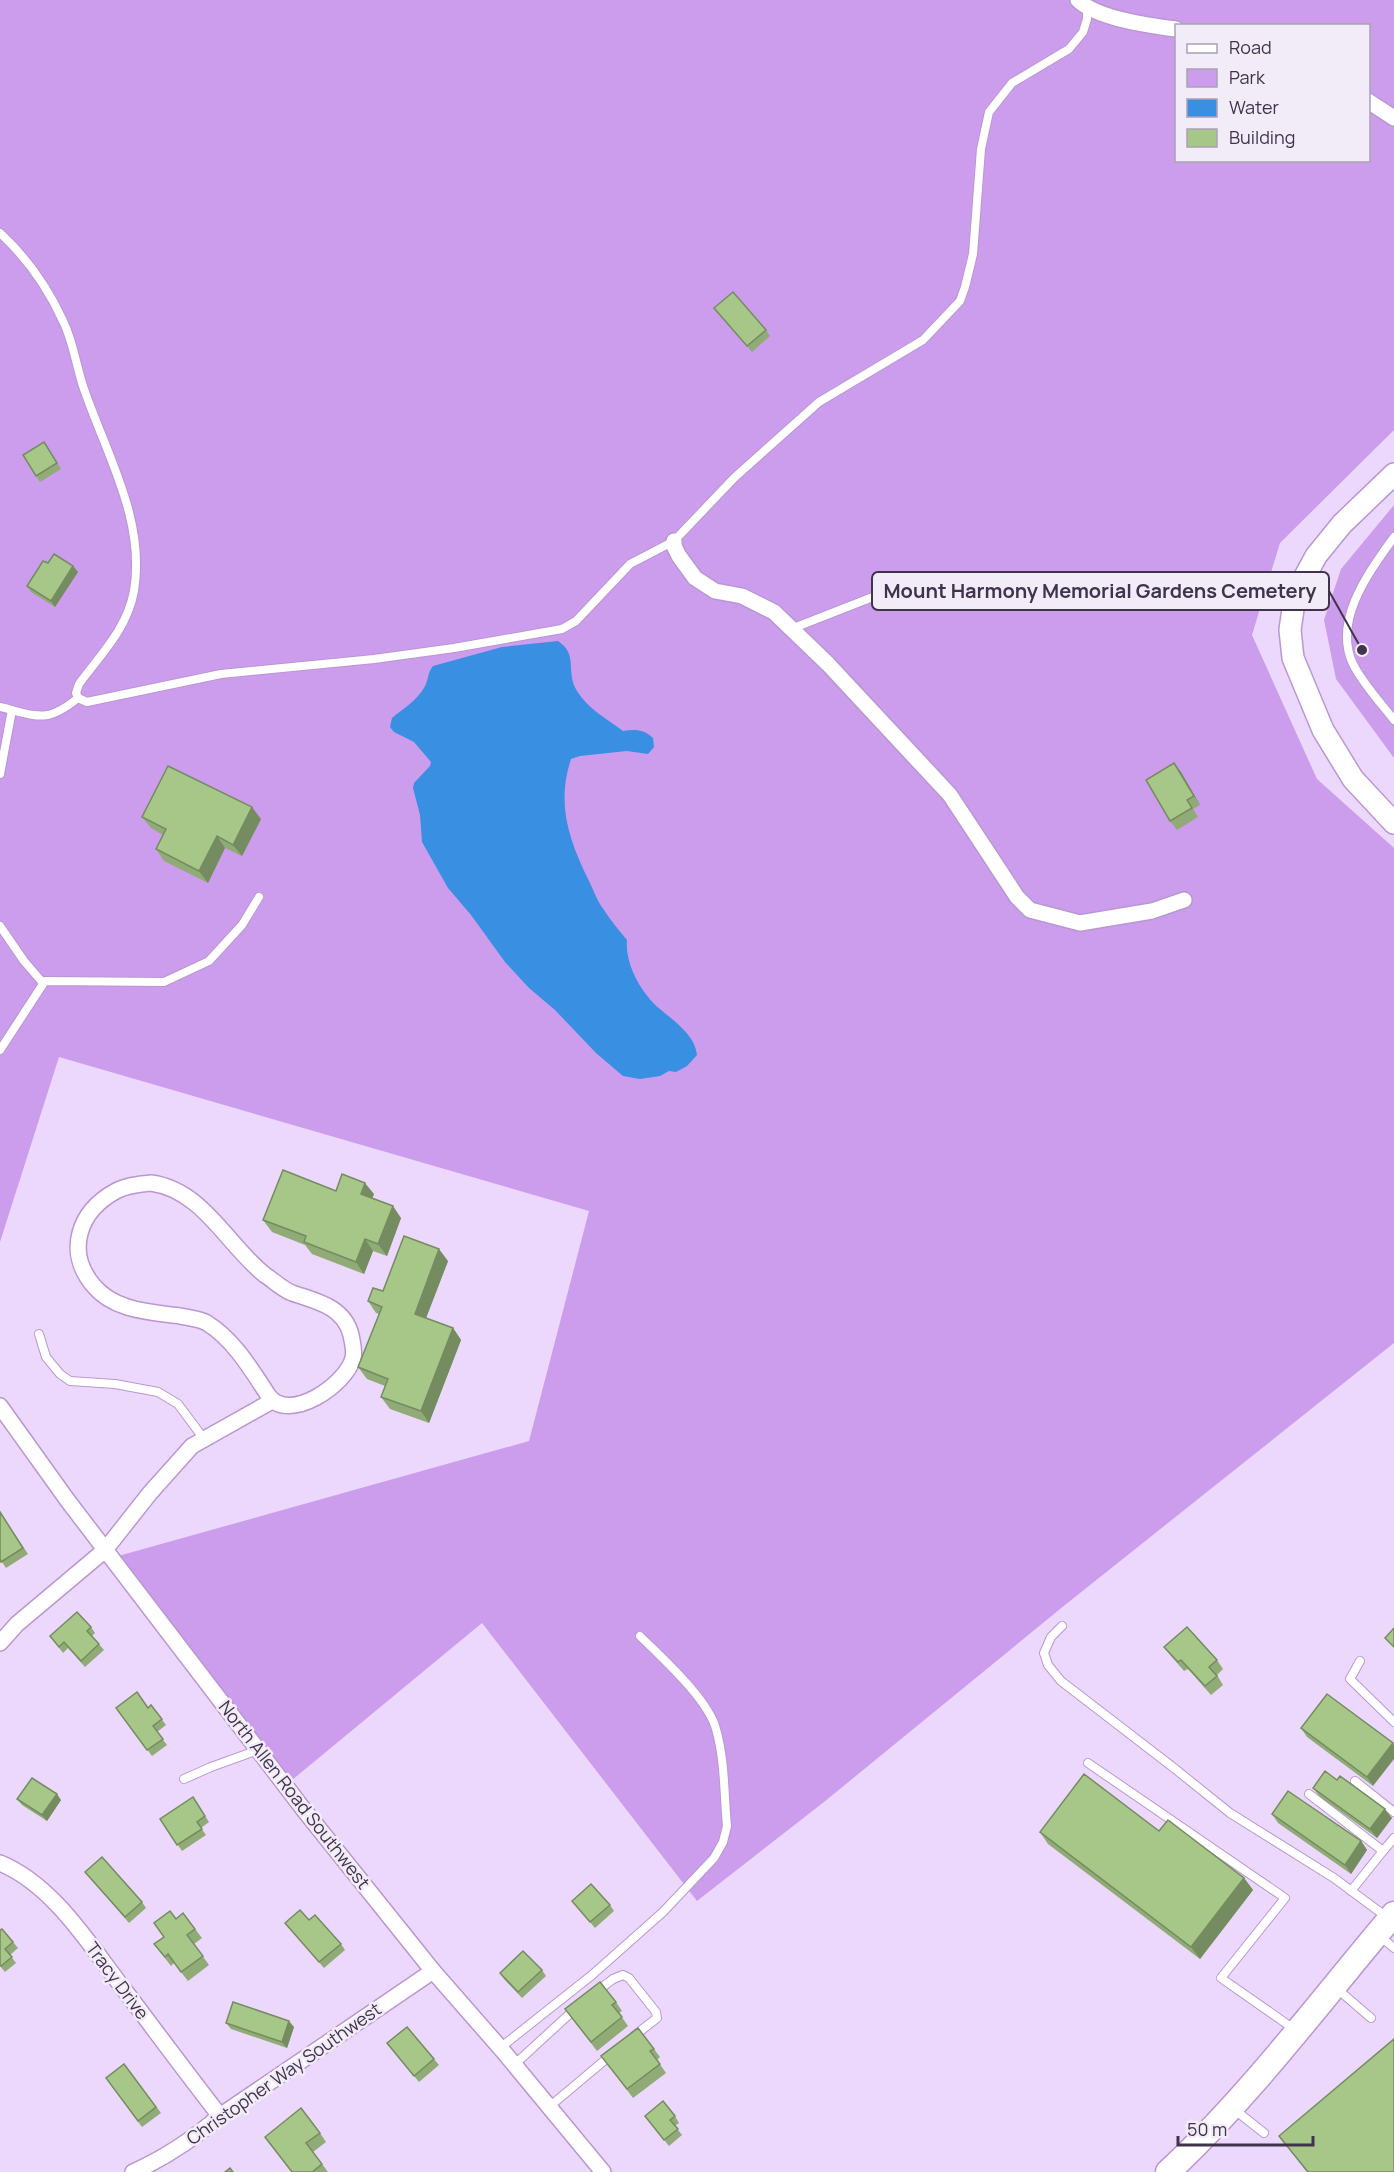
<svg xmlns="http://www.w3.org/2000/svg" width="1394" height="2172" font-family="Manrope,sans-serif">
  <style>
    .green { fill: #cc9ded; fill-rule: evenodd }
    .water { fill: #398fe1 }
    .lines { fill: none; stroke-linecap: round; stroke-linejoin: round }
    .lane-casing { stroke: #b997d2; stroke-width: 10 }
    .street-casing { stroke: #b997d2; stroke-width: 18 }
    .secondary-casing { stroke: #b997d2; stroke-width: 24 }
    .primary-casing { stroke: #b997d2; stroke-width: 27 }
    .lane { stroke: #fff; stroke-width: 8 }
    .street { stroke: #fff; stroke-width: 15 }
    .secondary { stroke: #fff; stroke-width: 21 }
    .primary { stroke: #fff; stroke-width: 24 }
    .wall { fill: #90ab76 }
    .shaded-wall { fill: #758b60 }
    .building { fill: #a7c789; stroke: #758b60; stroke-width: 1.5 }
    .labels { text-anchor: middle; stroke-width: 5; stroke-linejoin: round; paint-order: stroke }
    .street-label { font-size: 18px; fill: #41334b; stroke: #f2ebf8 }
    .leader { fill: none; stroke: #41334b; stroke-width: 2 }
    .callout-dot { fill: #41334b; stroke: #f2ebf8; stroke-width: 2 }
    .callout { fill: #f2ebf8; stroke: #41334b; stroke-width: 2 }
    .callout-label { font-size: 20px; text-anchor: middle; font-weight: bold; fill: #41334b }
  </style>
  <rect width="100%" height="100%" fill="#edd8fd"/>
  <g class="green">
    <path d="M0,0h1394v430l-114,113 -28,92 65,144 77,69v495l-329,262 -241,197 -127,99 -215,-278 -196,162 -182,-225 425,-119 60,-230 -530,-154 -59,185zM1176,26h192v134h-192z"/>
    <path d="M1394,505v253l-58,-79 -12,-59 17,-51z"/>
  </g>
  <path class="water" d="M558,641c21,14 7,30 19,50 10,17 30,28 46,40 12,-2 21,-2 30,7l1,9 -6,7 -21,-3 -47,5 -9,3c-15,45 -2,81 18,122 5,10 8,20 15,29 7,11 15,20 23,30 -2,24 14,53 33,69 14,12 35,26 37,46l-10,11 -11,6 -7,-1 -9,5 -20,3 -17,-3 -27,-23 -41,-43 -26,-22 -24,-26 -34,-47 -23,-27 -26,-46 -2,-27 -7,-27 1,-5 16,-17 1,-4 -17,-20 -20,-10 -4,-5 2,-9c11,-9 25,-18 32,-30 5,-8 3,-15 9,-22l69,-19z"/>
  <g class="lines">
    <defs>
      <g id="lane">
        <path d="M0,233c26,24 48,55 63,88 10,20 13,44 20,65 22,66 63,133 51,205 -7,38 -33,63 -55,93l-3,9 2,5 9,4 134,-28 153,-15 80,-11 108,-19 14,-8 54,-57 44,-23 60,-63 85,-76 104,-62 37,-39 5,-14 8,-33 8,-105 8,-37 23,-29 57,-34 14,-17 4,-13v-11"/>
        <path d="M1394,537c-24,34 -62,83 -41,127 10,20 27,38 41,56"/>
        <path d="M791,629l97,-38"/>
        <path d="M0,707c38,9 46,17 78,-9"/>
        <path d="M0,774l12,-64"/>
        <path d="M0,926l24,35 19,22"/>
        <path d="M0,1050l45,-69 119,1 45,-21 33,-36 17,-28"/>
        <path d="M39,1334l7,23 14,17 10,7 45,3 43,8 20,12 26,35"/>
        <path d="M1062,1626l-11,11 -7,16 4,12 13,16 113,87 56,45 104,65 54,40"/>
        <path d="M1360,1661l-10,18 44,43"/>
        <path d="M1088,1763l197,135 -64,80 73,51"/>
        <path d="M184,1779l27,-12 47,-17"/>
        <path d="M1355,1781l39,31"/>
        <path d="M1309,1794l74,57 11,-13"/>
        <path d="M1351,1891l32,-40"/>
        <path d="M1381,1937l13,11"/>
        <path d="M1335,1987l36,31"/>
        <path d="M596,1992l17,-13 10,-4 6,3 27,34 1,6 -23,18"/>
        <path d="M500,2048l92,-73 71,-63 51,-54 9,-16 4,-16c-3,-31 -2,-66 -11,-97 -8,-30 -53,-70 -76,-93"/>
        <path d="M514,2065l61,-56"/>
        <path d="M549,2107l62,-52"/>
        <path d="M1235,2110l29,23"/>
      </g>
      <g id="street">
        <path d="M1078,0c18,18 73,26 98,29"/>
        <path d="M1368,101l26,17"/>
        <path d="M674,541v5l5,10 16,22 20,13 27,5 32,16 54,52 122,131 67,102 13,13 50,13 72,-12 32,-11"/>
        <path d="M151,1183c52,7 76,62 114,92 8,5 17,14 27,18 23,8 52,13 59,42 1,6 4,16 2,23 -6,26 -65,67 -85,37 -17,-26 -34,-55 -61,-72 -7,-4 -18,-5 -27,-7 -30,-4 -66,-5 -87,-31 -28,-34 -14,-74 23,-94 11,-6 24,-7 35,-8z"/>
        <path d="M0,1406l68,95 236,309 129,161 70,80 100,121"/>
        <path d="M0,1643l17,-19 88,-74 45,-57 42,-47 80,-45"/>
        <path d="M0,1863c54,22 91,84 126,129 31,41 62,83 94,124"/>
        <path d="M133,2172c32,-14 60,-33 87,-56l213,-145"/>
      </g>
      <path id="secondary" d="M1394,474l-52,50 -26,32 -21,39 -5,35 3,28 30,72 30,49 41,44"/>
      <path id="primary" d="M1168,2172c84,-78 152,-171 226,-258"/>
    </defs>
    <use href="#lane" class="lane-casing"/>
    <use href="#street" class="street-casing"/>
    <use href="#secondary" class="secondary-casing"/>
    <use href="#primary" class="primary-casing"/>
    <use href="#lane" class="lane"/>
    <use href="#street" class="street"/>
    <use href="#secondary" class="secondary"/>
    <use href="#primary" class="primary"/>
  </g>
  <g class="wall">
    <path d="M714,308l52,22 4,6 -18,16z"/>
    <path d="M48,448l13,21 -21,13 -4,-6z"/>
    <path d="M48,563l25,3 5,6 -23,35 -24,-15 -4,-6z"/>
    <path d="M1181,772l19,33 -7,4 5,8 -21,13 -7,-9z"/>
    <path d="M142,817l119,2 -19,37 -17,-8 -17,35 -44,-22 -8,-12 7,-14 -12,-7z"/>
    <path d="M336,1191l38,3 -2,4 29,20 -14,38 -14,-5 -9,23 -52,-20 -7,-9 -33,-13 -9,-12z"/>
    <path d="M448,1261l-22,57 27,10 8,12 -32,83 -39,-14 -9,-12 4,-11 -18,-7 -9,-12 21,-53 -3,-1 -8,-12 15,-10z"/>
    <path d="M0,1512l28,42 -22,14 -6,-9z"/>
    <path d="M91,1627l4,6 -3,3 12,14 -19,17 -17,-19 -5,5 -13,-17z"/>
    <path d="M1164,1647l53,13 6,9 -6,6 6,10 -12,10 -23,-26 -4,2 -13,-15z"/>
    <path d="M1327,1694l46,92 -66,-49 -6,-9z"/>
    <path d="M151,1705l15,20 -9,7 10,13 -15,11 -36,-48h32z"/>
    <path d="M1313,1788l79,30 -15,20 -57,-41z"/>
    <path d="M193,1797l16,25 -8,6 5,7 -24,16 -22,-32z"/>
    <path d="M17,1799l44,1 -14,21 -25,-16z"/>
    <path d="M1272,1814l89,27 6,9 -16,24 -73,-51z"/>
    <path d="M1040,1832l204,46 9,12 -53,69 -152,-115z"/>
    <path d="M85,1872l57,30 4,6 -17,15z"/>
    <path d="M572,1901l38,4 4,6 -19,17z"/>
    <path d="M183,1913l19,25 -8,6 15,21 -21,16 -14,-18 -3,3 -17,-22 10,-7 12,-18z"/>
    <path d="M309,1920l32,24 4,6 -21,18 -39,-45z"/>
    <path d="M0,1930l13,12 5,6 -8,7 6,8 -11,9 -5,-6z"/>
    <path d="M542,1970l4,6 -24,22 -18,-19 -4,-6z"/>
    <path d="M616,2002l6,9 -3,2 9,13 -31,25 -32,-42z"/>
    <path d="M226,2023l68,4 -7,21 -56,-19z"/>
    <path d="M387,2043l47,16 5,6 -20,17z"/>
    <path d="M654,2049l6,8 -3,3 9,13 -33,25 -25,-33z"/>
    <path d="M124,2064l37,49 -19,14 -36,-49z"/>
    <path d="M645,2116h30l4,7 -4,3 7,9 -13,11z"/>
    <path d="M320,2133l6,9 -13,10 15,20h-36l-27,-35z"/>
    <path d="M1279,2136l115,36h-87z"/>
  </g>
  <g class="shaded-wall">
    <path d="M73,566l5,6 -23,35 -4,-6z"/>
    <path d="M1174,763l7,9 19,33 -6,-9z"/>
    <path d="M252,807l9,12 -19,37 -9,-11z"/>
    <path d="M217,836l8,12 -17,35 -9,-12z"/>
    <path d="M365,1183l9,11 -5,12 -8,-12z"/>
    <path d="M393,1206l8,12 -14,38 -9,-12z"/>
    <path d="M365,1239l8,12 -9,23 -8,-12z"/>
    <path d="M439,1249l9,12 -25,65 -8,-12z"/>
    <path d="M453,1328l8,12 -32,83 -8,-12z"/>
    <path d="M1393,1743l1,2v14l-21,27 -6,-9z"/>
    <path d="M57,1794l4,6 -14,21 -5,-6z"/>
    <path d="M1385,1809l7,9 -15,20 -7,-9z"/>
    <path d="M1361,1841l6,9 -16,24 -6,-9z"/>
    <path d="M1244,1878l9,12 -53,69 -9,-12z"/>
    <path d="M289,2021l5,6 -7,21 -5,-6z"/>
  </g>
  <g class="building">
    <path d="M733,292l33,38 -19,16 -33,-38z"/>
    <path d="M44,442l13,21 -21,13 -13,-21z"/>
    <path d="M54,554l19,12 -22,35 -24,-15 16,-25 5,2z"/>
    <path d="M1174,763l20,33 -7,4 5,8 -22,13 -24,-41z"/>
    <path d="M168,766l84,41 -19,38 -16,-9 -18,35 -43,-22 10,-20 -24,-12z"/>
    <path d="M283,1170l53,21 6,-17 23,9 -4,11 32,12 -15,38 -13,-5 -9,23 -52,-20 2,-6 -43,-16z"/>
    <path d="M404,1236l35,13 -24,65 38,14 -32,83 -40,-14 7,-18 -30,-12 24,-60 -14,-6 5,-13 10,3z"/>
    <path d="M0,1512l23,36 -22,14 -1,-3z"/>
    <path d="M77,1612l14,15 -4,4 12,13 -18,17 -17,-19 -5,5 -9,-11z"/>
    <path d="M1187,1627l30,33 -8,7 8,9 -12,10 -24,-26 -3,2 -14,-15z"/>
    <path d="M1394,1628v19l-9,-9z"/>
    <path d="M137,1692l11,16 3,-3 11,14 -9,7 10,13 -16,11 -31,-42z"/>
    <path d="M1327,1694l66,49 -26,34 -66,-49z"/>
    <path d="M1325,1771l12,9 3,-4 45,33 -15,20 -57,-41z"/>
    <path d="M1084,1774l75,57 9,-11 76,58 -53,69 -151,-115z"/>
    <path d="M32,1778l25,16 -15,21 -25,-16z"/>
    <path d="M1288,1791l73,50 -16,24 -73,-51z"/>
    <path d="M193,1797l12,19 -8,6 5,7 -25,16 -17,-26z"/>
    <path d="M102,1857l40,45 -17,15 -40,-45z"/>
    <path d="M591,1884l19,21 -20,17 -18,-21z"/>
    <path d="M300,1910l9,10 6,-5 26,29 -22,18 -34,-39z"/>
    <path d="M170,1911l6,8 7,-6 12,16 -8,6 16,21 -22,16 -13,-18 -3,3 -11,-13 10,-7 -10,-14z"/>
    <path d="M2,1929l11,13 -8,7 7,8 -11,9 -1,-1v-35z"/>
    <path d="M523,1951l19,19 -24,22 -18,-19z"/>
    <path d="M600,1982l16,20 -4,3 10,12 -31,25 -26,-33z"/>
    <path d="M233,2002l56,19 -7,21 -56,-19z"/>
    <path d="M407,2027l27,32 -20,17 -27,-33z"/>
    <path d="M638,2028l16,21 -4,2 10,13 -33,25 -26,-33z"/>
    <path d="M1394,2039v133h-86l-29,-36z"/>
    <path d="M124,2064l32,43 -18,14 -32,-43z"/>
    <path d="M663,2101l12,15 -5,4 8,9 -14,11 -19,-24z"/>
    <path d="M301,2108l19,25 -14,10 16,21 -10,8h-20l-27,-35z"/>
    <path d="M230,2168l3,4h-8z"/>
  </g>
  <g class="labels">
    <g class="street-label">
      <text transform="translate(294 1795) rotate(52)" y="6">North Allen Road Southwest</text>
      <text transform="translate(117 1981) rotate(53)" y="6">Tracy Drive</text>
      <text transform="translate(284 2074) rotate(-35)" y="6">Christopher Way Southwest</text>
    </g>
  </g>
  <path class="leader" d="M1362 650L1329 591"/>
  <circle class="callout-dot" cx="1362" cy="650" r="6"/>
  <rect class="callout" x="872" y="572" width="457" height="38" rx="6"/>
  <g class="callout-label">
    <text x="1100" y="598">Mount Harmony Memorial Gardens Cemetery</text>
  </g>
  <rect x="1175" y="24" width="195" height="138" fill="#f2ebf8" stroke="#aba1b3" stroke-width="1.5"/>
  <rect x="1187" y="44" width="30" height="9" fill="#ffffff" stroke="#aba1b3" stroke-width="1.5"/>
  <text x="1229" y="54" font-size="18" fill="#41334b">Road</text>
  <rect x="1187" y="69" width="30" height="18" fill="#cc9ded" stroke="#aba1b3" stroke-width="1.5"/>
  <text x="1229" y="84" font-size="18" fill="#41334b">Park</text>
  <rect x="1187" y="99" width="30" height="18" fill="#398fe1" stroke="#aba1b3" stroke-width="1.5"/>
  <text x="1229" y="114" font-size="18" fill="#41334b">Water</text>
  <rect x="1187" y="129" width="30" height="18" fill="#a7c789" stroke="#aba1b3" stroke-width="1.5"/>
  <text x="1229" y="144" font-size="18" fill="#41334b">Building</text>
  <path d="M1178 2136v9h135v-9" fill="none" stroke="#41334b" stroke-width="3"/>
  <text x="1187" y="2136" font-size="18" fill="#41334b" stroke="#f2ebf8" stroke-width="4.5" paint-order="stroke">50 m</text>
</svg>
